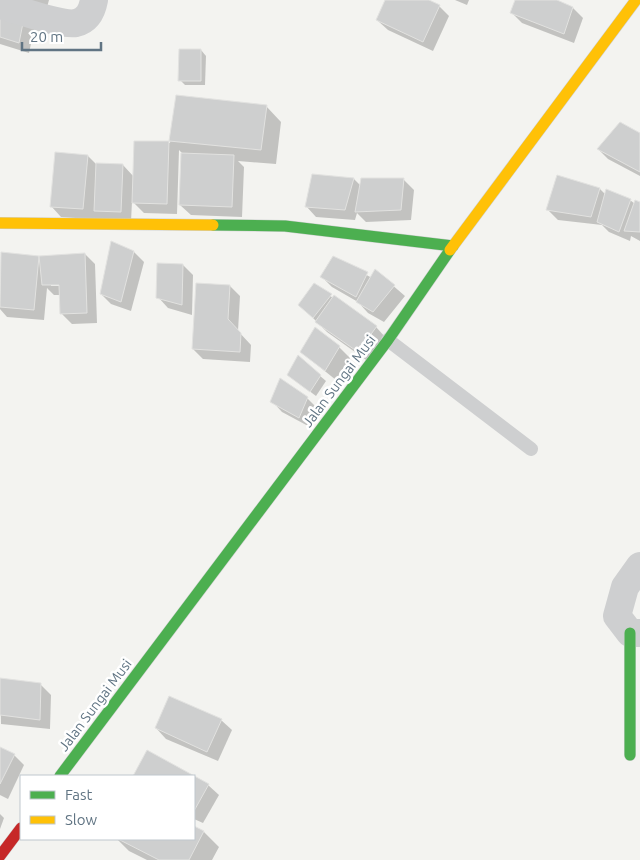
<svg xmlns="http://www.w3.org/2000/svg" width="640" height="860" font-family="Ubuntu,sans-serif">
  <style>
    .shadow { fill: #0003; fill-rule: evenodd }
    .building { fill: #cecfcf; stroke: #e2e2e0 }
    .lines { fill: none; stroke-linecap: round; stroke-linejoin: round }
    .fast-casing { stroke: #ced0d0; stroke-width: 12 }
    .slow-casing { stroke: #ced0d0; stroke-width: 12 }
    .jam-casing { stroke: #ced0d0; stroke-width: 12 }
    .lane { stroke: #cecfd0; stroke-width: 14 }
    .street { stroke: #cecfd0; stroke-width: 28 }
    .fast { stroke: #4caf50; stroke-width: 11 }
    .slow { stroke: #ffc107; stroke-width: 11 }
    .jam { stroke: #c62828; stroke-width: 11 }
    .labels { text-anchor: middle; stroke-width: 5; stroke-linejoin: round; paint-order: stroke }
    .street-label { font-size: 14px; fill: #607483; stroke: #fff }
  </style>
  <rect width="100%" height="100%" fill="#f3f3f0"/>
  <g class="shadow">
    <path d="M0,0h49l-5,18 -9,7 -6,28 -29,-9z"/>
    <path d="M387,0h39l13,6 10,10 -16,35 -45,-21 -11,-10z"/>
    <path d="M455,0h14l-2,5z"/>
    <path d="M517,0h37l19,8 10,10 -9,25 -52,-20 -10,-10z"/>
    <path d="M201,50l5,6 -1,29h-20l-5,-5z"/>
    <path d="M177,96l89,10 15,16 -5,42 -38,-3 6,6 -2,50 -51,-2 -11,-10 4,-50 -5,-5 -2,64 -33,-1 -12,-12 -1,21 -70,-5 -10,-11 37,-50 8,8 27,1 11,12 2,-35 34,1z"/>
    <path d="M640,135v41l-32,-17 -10,-10z"/>
    <path d="M313,176l41,3 7,7 43,-6 10,10 -3,30 -45,2 -9,-9 -2,7 -39,-3 -10,-11z"/>
    <path d="M600,189l6,6 24,5 5,4 5,-1v38l-9,-5 -1,5 -21,-9 -7,-7 -44,-5 -11,-11z"/>
    <path d="M134,252l10,10 -13,49 -20,-7 -10,-10z"/>
    <path d="M2,254l37,3 46,-3 10,10 2,59 -25,1 -10,-10 -1,-19h-7l-7,-7 -3,32 -37,-3 -7,-8zM51,284l15,2h-15z"/>
    <path d="M334,257l38,21 4,-7 29,25 -21,26 -16,-9 -10,-11 -26,-15 -10,-10z"/>
    <path d="M183,265l10,10 -1,40 -24,-7 -10,-11z"/>
    <path d="M314,285l62,42 10,11 -17,24 -42,-30 -22,-22z"/>
    <path d="M230,286l10,10 -2,35 13,14 -1,17 -47,-3 -10,-10z"/>
    <path d="M339,347l11,11 -14,22 -35,-28z"/>
    <path d="M298,357l28,24 -10,15 -28,-21z"/>
    <path d="M307,398l10,10 -7,19 -28,-15 -10,-11z"/>
    <path d="M0,679l40,5 11,11 -1,34 -49,-5z"/>
    <path d="M221,720l11,10 -14,31 -52,-22 -10,-11z"/>
    <path d="M0,748l14,7 10,10 -16,34 -8,-4z"/>
    <path d="M148,752l45,24h-58z"/>
    <path d="M194,777l14,8 11,10 -16,28 -9,-4z"/>
    <path d="M0,814l4,4 -4,11z"/>
    <path d="M194,827l10,5 15,15 -7,13h-65l-18,-9 -12,-12h77z"/>
  </g>
  <g class="building">
    <path d="M385,0h44l11,5 -17,37 -47,-22z"/>
    <path d="M515,0h42l16,7 -9,27 -54,-21z"/>
    <path d="M0,9l25,4 -6,30 -19,-6z"/>
    <path d="M179,49h22v32h-23z"/>
    <path d="M176,95l91,10 -6,45 -92,-9z"/>
    <path d="M620,122l20,11v39l-43,-23z"/>
    <path d="M134,141h35l-2,63 -35,-1z"/>
    <path d="M55,152l33,3 -5,54 -33,-2z"/>
    <path d="M181,153l53,2 -2,52 -53,-2z"/>
    <path d="M96,163l27,1 -2,48 -27,-1z"/>
    <path d="M312,174l42,4 -9,32 -40,-3z"/>
    <path d="M557,175l43,13 -9,29 -45,-7z"/>
    <path d="M361,178h43l-3,32 -46,2z"/>
    <path d="M606,189l25,10 -12,33 -22,-10z"/>
    <path d="M635,200l5,2v30l-16,-1z"/>
    <path d="M111,241l23,10 -13,51 -21,-8z"/>
    <path d="M1,252l38,4 -5,54 -34,-3z"/>
    <path d="M85,253l2,60 -27,1 -1,-29h-17l-3,-29z"/>
    <path d="M333,256l35,16 -12,25 -36,-20z"/>
    <path d="M157,263l26,1 -1,41 -26,-7z"/>
    <path d="M375,269l20,16 -22,27 -17,-10z"/>
    <path d="M196,283l34,2 -2,34 13,14 -1,19 -48,-3z"/>
    <path d="M314,283l18,11 -19,24 -15,-13z"/>
    <path d="M334,295l43,31 -19,26 -43,-30z"/>
    <path d="M315,327l25,19 -15,25 -25,-19z"/>
    <path d="M298,355l23,20 -11,17 -23,-17z"/>
    <path d="M280,378l28,19 -9,21 -29,-16z"/>
    <path d="M0,678l41,5 -1,37 -40,-5z"/>
    <path d="M169,696l53,23 -15,33 -52,-24z"/>
    <path d="M0,747l15,7 -15,30z"/>
    <path d="M147,750l62,34 -15,27v-35h-61z"/>
    <path d="M194,826l10,5 -15,29h-30l-41,-21h76z"/>
  </g>
  <g class="lines">
    <defs>
      <g id="fast">
        <path d="M213,225l72,1 168,20"/>
        <path d="M630,633v122"/>
        <path d="M60,776l328,-436 62,-90"/>
      </g>
      <g id="slow">
        <path d="M0,223l213,2"/>
        <path d="M450,250l186,-250"/>
      </g>
      <path id="jam" d="M0,856l21,-28"/>
    </defs>
    <use href="#fast" class="fast-casing"/>
    <use href="#slow" class="slow-casing"/>
    <use href="#jam" class="jam-casing"/>
    <path class="lane" d="M388,340l143,109"/>
    <g class="street">
      <path d="M0,5c16,4 62,21 76,18 12,-3 16,-12 18,-23"/>
      <path d="M640,566l-15,21 -8,29 13,17h10"/>
    </g>
    <use href="#fast" class="fast"/>
    <use href="#slow" class="slow"/>
    <use href="#jam" class="jam"/>
  </g>
  <g class="labels">
    <g class="street-label">
      <text transform="translate(339 381) rotate(-53)" y="5">Jalan Sungai Musi</text>
      <text transform="translate(95 705) rotate(-53)" y="5">Jalan Sungai Musi</text>
    </g>
  </g>
  <rect x="20" y="775" width="175" height="65" fill="#ffffff" stroke="#bfc7cd"/>
  <rect x="30" y="791" width="25" height="8" fill="#4caf50" stroke="#bfc7cd"/>
  <text x="65" y="800" font-size="15" fill="#607483">Fast</text>
  <rect x="30" y="816" width="25" height="8" fill="#ffc107" stroke="#bfc7cd"/>
  <text x="65" y="825" font-size="15" fill="#607483">Slow</text>
  <path d="M22 42v8h79v-8" fill="none" stroke="#607483" stroke-width="2.5"/>
  <text x="30" y="42" font-size="15" fill="#607483" stroke="#ffffff" stroke-width="4" paint-order="stroke">20 m</text>
</svg>
